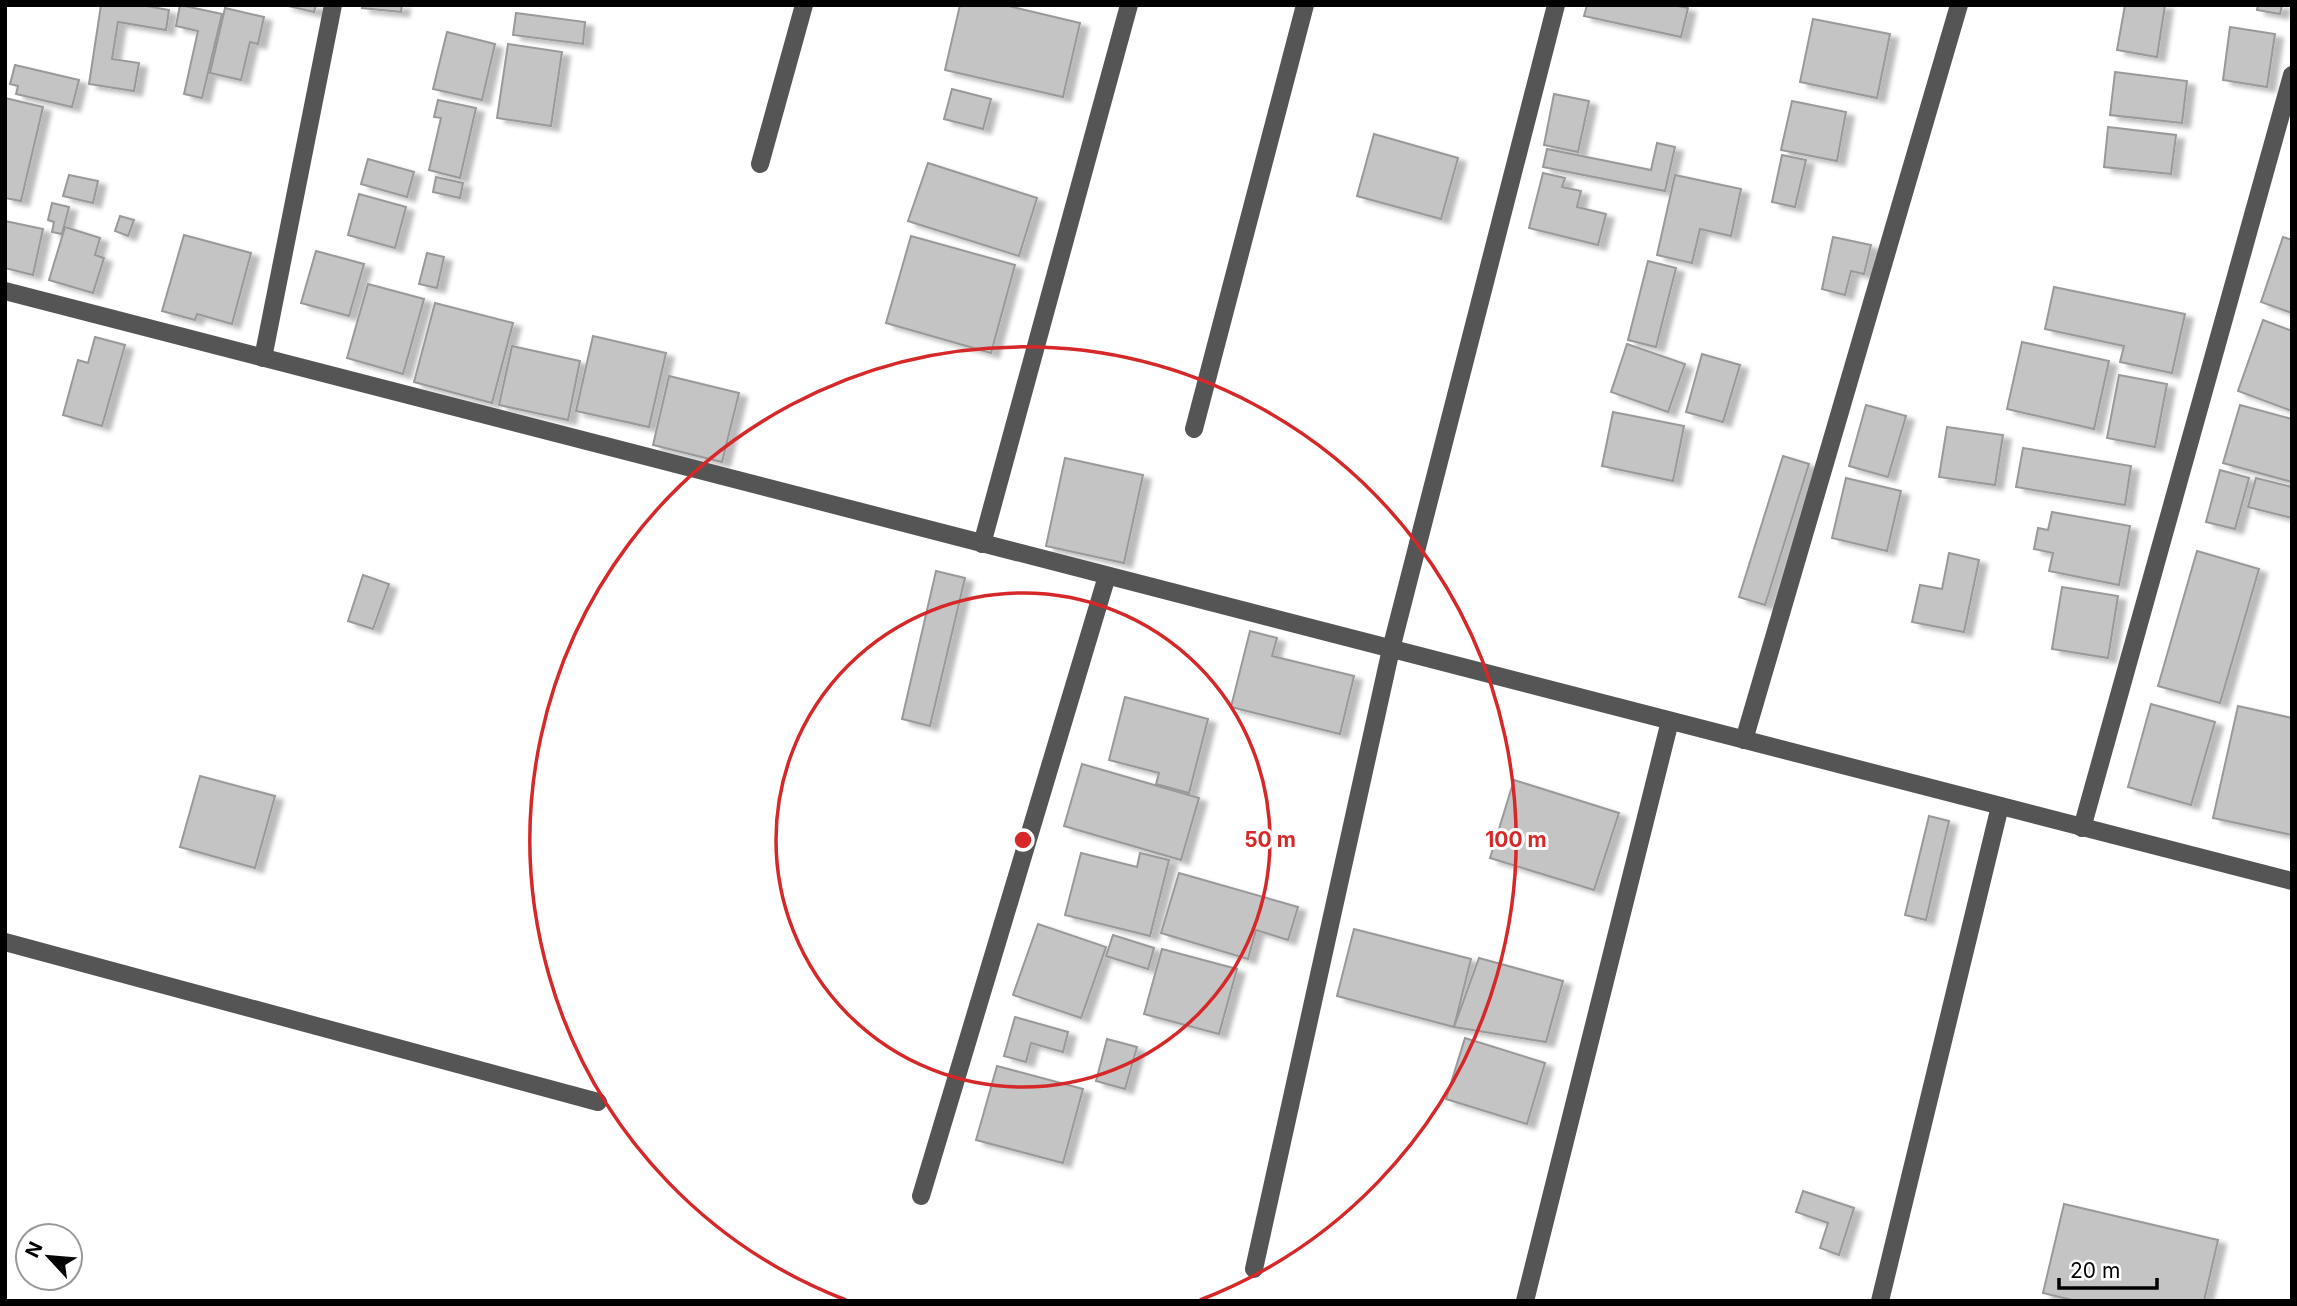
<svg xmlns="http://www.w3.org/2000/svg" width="2297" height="1306" font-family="Inter,sans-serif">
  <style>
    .building { fill: #c4c4c4; stroke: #999; stroke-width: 2; filter: url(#shadow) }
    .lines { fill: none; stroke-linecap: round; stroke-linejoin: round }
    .minor { stroke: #555; stroke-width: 18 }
    .ring { fill: none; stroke: #d62828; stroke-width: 3.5 }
    .centre { fill: #d62828; stroke: #fff; stroke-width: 3.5 }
    .ring-label { font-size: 21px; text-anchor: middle; font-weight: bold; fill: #d62828; stroke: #fff; stroke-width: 6; stroke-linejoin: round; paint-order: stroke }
  </style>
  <defs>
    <filter id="shadow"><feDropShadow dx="8" dy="4.5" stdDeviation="2" flood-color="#0004"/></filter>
  </defs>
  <rect width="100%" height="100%" fill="#fff"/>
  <g class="building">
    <path d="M101,5h40l28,5 -3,20 -48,-8 -6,37 27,4 -5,28 -45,-7z"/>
    <path d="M180,5l42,9 -20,84 -18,-4 14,-63 -22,-5z"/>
    <path d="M284,5h32l-2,7z"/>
    <path d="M362,5h40l-1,7 -39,-4z"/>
    <path d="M960,5h44l76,18 -17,74 -118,-27z"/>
    <path d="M1587,5h86l15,3 -7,29 -97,-21z"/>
    <path d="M2125,5h40l-8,52 -40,-7z"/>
    <path d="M2258,5h24l-2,9 -23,-4z"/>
    <path d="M225,8l39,9 -6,27 -8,-2 -9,38 -31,-7z"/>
    <path d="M516,13l69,9 -2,22 -70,-9z"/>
    <path d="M1813,19l77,15 -13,64 -77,-16z"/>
    <path d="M2230,27l45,7 -8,53 -44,-7z"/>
    <path d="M447,32l48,12 -13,56 -49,-11z"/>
    <path d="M508,44l54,8 -11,74 -54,-8z"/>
    <path d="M15,65l64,15 -7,27 -56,-13 2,-8 -8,-2z"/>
    <path d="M2115,72l72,9 -5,42 -72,-8z"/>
    <path d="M952,89l39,10 -8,30 -39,-10z"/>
    <path d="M1554,94l35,7 -11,51 -34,-7z"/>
    <path d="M5,98l38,9 -22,94 -16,-3z"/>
    <path d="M438,100l38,8 -16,70 -31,-8 12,-52 -7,-1z"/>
    <path d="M1792,101l54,11 -9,49 -56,-11z"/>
    <path d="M2108,127l68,8 -5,39 -67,-7z"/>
    <path d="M1374,134l84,24 -17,61 -84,-23z"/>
    <path d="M1657,143l18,4 -10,44 -122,-24 4,-18 104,21z"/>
    <path d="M1782,155l24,5 -11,47 -23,-5z"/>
    <path d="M368,159l46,13 -7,25 -46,-13z"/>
    <path d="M928,163l109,35 -18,58 -111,-35z"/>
    <path d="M1543,173l22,5 -3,9 19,4 -4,16 29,7 -8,31 -69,-17z"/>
    <path d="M69,175l29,6 -5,22 -30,-7z"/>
    <path d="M1675,175l66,14 -10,47 -31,-7 -8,34 -35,-8z"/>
    <path d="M436,177l27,6 -3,15 -27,-6z"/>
    <path d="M359,194l47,13 -11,41 -47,-13z"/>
    <path d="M52,203l17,4 -7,27 -10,-2 2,-10 -6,-2z"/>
    <path d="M120,216l14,4 -6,16 -13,-5z"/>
    <path d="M5,221l38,8 -10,46 -28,-7z"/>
    <path d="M65,227l35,11 -5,17 9,3 -11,35 -44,-13z"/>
    <path d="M184,235l67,18 -19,71 -35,-10 -2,6 -33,-9z"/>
    <path d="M911,236l104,29 -24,88 -105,-30z"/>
    <path d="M1833,237l38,8 -7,29 -13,-3 -6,24 -23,-6z"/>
    <path d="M2283,237l9,3v73l-31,-11z"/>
    <path d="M316,251l48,13 -15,52 -48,-13z"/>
    <path d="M427,253l17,4 -7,31 -18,-4z"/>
    <path d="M1648,261l28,7 -20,79 -28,-7z"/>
    <path d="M368,284l56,15 -21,75 -56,-16z"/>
    <path d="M2054,287l131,27 -13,59 -52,-11 4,-16 -79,-17z"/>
    <path d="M435,303l78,20 -21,80 -78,-21z"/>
    <path d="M2263,320l29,11v80l-54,-20z"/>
    <path d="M593,336l73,17 -17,74 -73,-16z"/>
    <path d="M95,337l30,8 -23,81 -39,-11 15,-55 10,3z"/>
    <path d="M2022,342l87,19 -15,68 -87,-20z"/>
    <path d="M1627,344l58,20 -17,48 -57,-20z"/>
    <path d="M512,346l68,15 -12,59 -69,-15z"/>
    <path d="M1702,354l38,11 -17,57 -37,-10z"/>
    <path d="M2119,375l48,9 -12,63 -48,-9z"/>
    <path d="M669,376l70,17 -17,69 -69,-17z"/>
    <path d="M1866,405l40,11 -18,61 -39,-11z"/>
    <path d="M2240,405l52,14v63l-69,-19z"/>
    <path d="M1613,412l71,14 -11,55 -71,-15z"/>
    <path d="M1947,427l56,8 -8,50 -56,-8z"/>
    <path d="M2023,448l108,18 -6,39 -109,-18z"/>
    <path d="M1783,456l26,8 -44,141 -26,-8z"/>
    <path d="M1065,458l78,17 -19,88 -78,-17z"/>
    <path d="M2220,470l29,8 -14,51 -29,-7z"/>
    <path d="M1846,478l55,13 -14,60 -55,-13z"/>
    <path d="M2256,478l36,9v31l-44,-11z"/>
    <path d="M2052,512l78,14 -11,59 -70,-14 4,-18 -19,-4 4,-21 10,2z"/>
    <path d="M2197,551l62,18 -39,134 -62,-17z"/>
    <path d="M1949,553l30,7 -15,72 -52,-10 8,-37 22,4z"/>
    <path d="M936,571l29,7 -35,148 -28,-7z"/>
    <path d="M363,575l26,9 -16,45 -25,-8z"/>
    <path d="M2062,587l56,9 -10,62 -56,-9z"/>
    <path d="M1250,631l27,7 -5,18 82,20 -14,58 -109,-27z"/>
    <path d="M1125,697l83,22 -19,74 -33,-9 3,-11 -50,-13z"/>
    <path d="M2151,704l64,18 -24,83 -63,-18z"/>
    <path d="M2238,706l54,12v117l-79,-17z"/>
    <path d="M1082,764l117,34 -18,62 -117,-34z"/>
    <path d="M200,776l75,20 -20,72 -75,-21z"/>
    <path d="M1514,780l105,33 -25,77 -104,-32z"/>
    <path d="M1929,816l20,5 -23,99 -21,-5z"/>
    <path d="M1081,853l56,14 3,-14 29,7 -19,76 -85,-21z"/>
    <path d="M1179,873l119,34 -10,33 -32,-10 -8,29 -87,-26z"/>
    <path d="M1038,924l68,23 -25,71 -68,-23z"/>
    <path d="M1354,929l117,30 -17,68 -117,-31z"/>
    <path d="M1113,935l41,13 -6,21 -42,-13z"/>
    <path d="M1162,949l75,20 -18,65 -75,-20z"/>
    <path d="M1479,958l84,23 -17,61 -92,-15z"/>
    <path d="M1015,1017l53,15 -5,20 -32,-9 -5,19 -22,-6z"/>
    <path d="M1465,1038l80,25 -18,61 -81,-25z"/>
    <path d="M1107,1039l30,8 -12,42 -29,-8z"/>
    <path d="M997,1066l86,23 -20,74 -87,-23z"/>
    <path d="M1803,1191l51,17 -15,47 -19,-7 8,-25 -32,-11z"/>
    <path d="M2064,1204l154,36 -14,61h-128l-33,-8z"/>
  </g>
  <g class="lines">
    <g class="minor">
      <path d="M760,164l44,-159"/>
      <path d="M5,291l2287,590"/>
      <path d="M263,358l70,-353"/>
      <path d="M1194,429l111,-424"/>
      <path d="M982,544l147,-539"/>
      <path d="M1744,740l215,-735"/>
      <path d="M2082,828l210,-753"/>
      <path d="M5,942l593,160"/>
      <path d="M921,1196l186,-620"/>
      <path d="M1254,1269l137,-620 165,-644"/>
      <path d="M1525,1301l145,-580"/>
      <path d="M1880,1301l120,-495"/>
    </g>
  </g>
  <g class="ring">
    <circle cx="1023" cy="840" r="247"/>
    <path d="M846 1300A493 493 0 1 1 1200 1300"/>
  </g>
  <circle cx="1023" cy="840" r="10" class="centre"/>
  <g class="ring-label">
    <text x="1270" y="847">50 m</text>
    <text x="1516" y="847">100 m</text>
  </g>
  <rect width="2297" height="1306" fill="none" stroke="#000000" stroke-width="14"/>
  <g transform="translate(49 1257) rotate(296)"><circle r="33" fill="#ffffff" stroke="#999999" stroke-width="2"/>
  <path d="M0-5L12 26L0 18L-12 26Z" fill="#000000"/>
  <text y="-10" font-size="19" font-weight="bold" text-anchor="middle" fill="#000000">N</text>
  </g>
  <path d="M2059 1278v10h98v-10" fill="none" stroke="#000000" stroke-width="3.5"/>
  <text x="2070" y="1278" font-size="21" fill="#000000" stroke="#ffffff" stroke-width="5" paint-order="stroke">20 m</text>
</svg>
